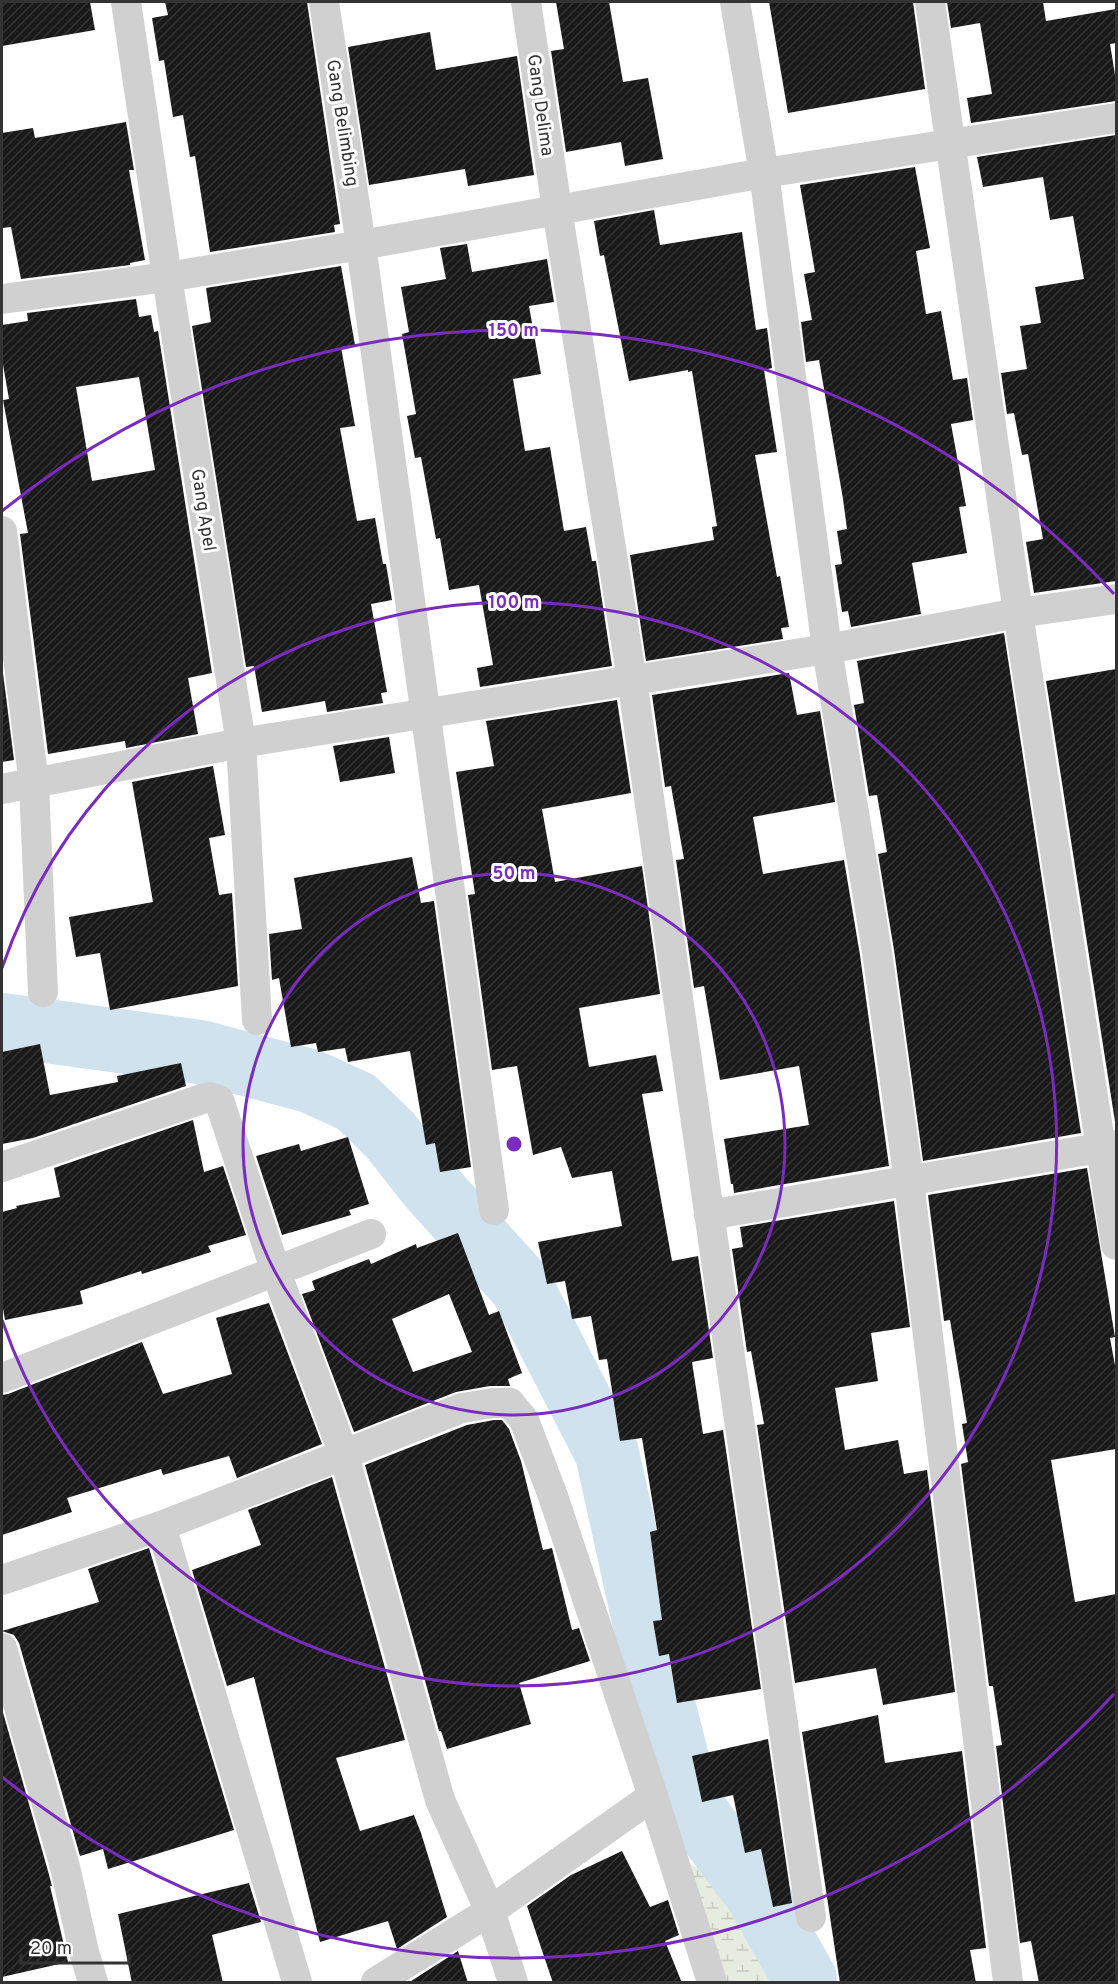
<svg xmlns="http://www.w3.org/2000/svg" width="1118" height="1984" font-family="Overpass,sans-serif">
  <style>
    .wetland { fill: url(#wetland-marsh) }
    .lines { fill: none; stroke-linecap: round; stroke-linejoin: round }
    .river { stroke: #cfe2ee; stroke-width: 64 }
    .building { fill: url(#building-hatch); fill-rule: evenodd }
    .minor { stroke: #d0d0d0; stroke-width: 30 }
    .ring { fill: none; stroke: #7b2cbf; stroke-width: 3 }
    .labels { text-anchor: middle; stroke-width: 6; stroke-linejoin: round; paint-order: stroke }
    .street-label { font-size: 18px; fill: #333; stroke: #fff }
    .centre { fill: #7b2cbf; stroke: #fff; stroke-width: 3 }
    .ring-label { font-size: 18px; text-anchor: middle; font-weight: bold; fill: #7b2cbf; stroke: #fff; stroke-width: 6; stroke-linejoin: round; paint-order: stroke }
  </style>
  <defs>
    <pattern id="wetland-marsh" width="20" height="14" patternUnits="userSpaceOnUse" patternTransform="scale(1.5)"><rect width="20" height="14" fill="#e6ecdf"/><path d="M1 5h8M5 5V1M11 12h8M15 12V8" fill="none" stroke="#c6cbc0"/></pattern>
    <pattern id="building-hatch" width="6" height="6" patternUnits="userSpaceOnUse" patternTransform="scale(1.5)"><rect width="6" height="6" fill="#1a1a1a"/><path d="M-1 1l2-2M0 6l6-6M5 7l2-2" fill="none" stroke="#333"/></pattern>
  </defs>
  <rect width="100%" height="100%" fill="#fff"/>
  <path class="wetland" d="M682,1860l85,44 53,78h-101z"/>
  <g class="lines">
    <path class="river" d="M2,1025l198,27 110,29 46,21 34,33 41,52 90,99 86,167 51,231 28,110 13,23 58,77 48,85"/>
  </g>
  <g class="building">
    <path d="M2,2h88l5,28 -93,16z"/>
    <path d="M165,2h142l33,222 -6,1 1,7 -125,20 -15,-96 -5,1 -7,-42 -10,2 -9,-57 -5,1 -7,-43 16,-3z"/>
    <path d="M556,2h53l14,80 25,-4 15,81 -38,7 -4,-24 -55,10 -15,-101 13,-2z"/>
    <path d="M769,2h144l12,87 -137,24z"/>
    <path d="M947,2h96l3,19 70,-12v34l-6,1 6,37v20l-145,22 -4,-25 25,-4 -12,-71 -29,5z"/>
    <path d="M430,32l6,38 81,-14 17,119 -66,11 -3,-17 -96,16 -21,-138z"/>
    <path d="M126,122l8,48h-5l16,90 -15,3v2l-109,14 -10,-52 -9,1v-95l31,-5 2,10z"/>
    <path d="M1116,135v446l-82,12 -8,-51 17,-3 -15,-85 -6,1 -8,-42 -7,1 -6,-41 26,-4 -7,-43 21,-3 -6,-36 49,-8 -11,-63 -23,4 -7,-43 -60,10 -6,-30z"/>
    <path d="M915,167l15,81 -14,3 10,63 15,-3 12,69 14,-2 6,42 -22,4 15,82 -7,1 8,46 -55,10 9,51 -70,13 -3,-16 -6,1 -7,-47 7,-1 -5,-33 10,-2 -4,-30 -24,-139 -13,2 -5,-40 11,-2 -8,-46 11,-2 -15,-87z"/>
    <path d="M654,210l6,35 82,-13 14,98 11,-2 5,40 -8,2 13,82 -22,3 22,122 3,-1 9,51 -8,1 2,11 -137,22 -16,-106 84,-15 -2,-13 5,-1 -25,-155 -4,1v-2l-59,11 -25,-126 -4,1 -6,-35z"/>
    <path d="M467,244l5,28 75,-13 7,43 -25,4 12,68 -28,5 12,72 25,-4 14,84 22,-4 6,34h4l16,105 -132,21 -3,-19 16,-3 -14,-80 -30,5 -9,-52 -4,1 -15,-82 -6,1 -8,-42 9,-2 -14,-80 7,-2 -8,-45 45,-8 -6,-31z"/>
    <path d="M341,266l14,79 -14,2 14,79 -15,2 17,93 18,-3 8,46h3l6,36 -21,4 16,88 -6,1 2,10 -56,9 -2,-11 -63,11 -8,-46 -8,1 -54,-341 19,-4 -5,-34z"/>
    <path d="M136,299l3,18 12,-2 3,17 4,-1 54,342 -24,5 10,56 -72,14 -1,-7 -77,13 -28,-220 8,-1 -25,-133 6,-1 -7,-40v-34l26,-4 -1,-8zM139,377l16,93 -63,11 -16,-94z"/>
    <path d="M1004,633l77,500 -158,28 -29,-211 -16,-96 9,-2 -10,-57 -8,1 -15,-91 10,-2 -7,-42z"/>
    <path d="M2,665l12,95 -12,2z"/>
    <path d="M1116,669v459l-70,-447z"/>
    <path d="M789,673l8,42 23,-4 15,91 -82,15 10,57 81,-14 16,95 29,211 -155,27 -1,-9h-2l-7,-45 85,-14 -10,-59 -79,14 -16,-94 -10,2 -18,-128 8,-1 -13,-73 -6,1 -13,-92z"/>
    <path d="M617,700l14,93 -89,16 13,73 87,-16 18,128 -81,14 10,59 67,-12 7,36 -21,3 30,167 26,-5 15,102 -21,4 11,72 20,-4 38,259 -84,14 -8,-49 -10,2 -6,-35 9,-1 -12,-88 7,-2 -15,-92 -22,3 -13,-82 -8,1 -8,-44 -19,3 -7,-38 -18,3 -9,-42 84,-16 -10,-55 -40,7 -11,-31 -28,8 -16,-89 -25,4 -24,-175 7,-1 -19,-122 38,-6 -8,-45z"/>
    <path d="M389,737l6,36 -55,9 -7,-36z"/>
    <path d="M213,766l12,69 -16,3 10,57 13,-2 6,93 -128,24 -10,-57 -24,4 -7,-40 84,-15 -21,-120z"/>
    <path d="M412,857l9,46 13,-2 37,266 -31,5 -5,-29 -9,2 -16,-94 -62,11 -3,-14 -27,4 -2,-9 -25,4 -12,-69 -7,2 -3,-46 33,-5 -8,-51z"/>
    <path d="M40,1044l10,51 68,-13 -1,-6 64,-13 5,23 -153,52 -31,6v-92z"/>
    <path d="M193,1120l11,52 19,-6 23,69 -38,11 3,6 -69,22 -1,-3 -61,20 3,13 -78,16 -3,-17v-91l15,-4 -1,-2 44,-9 -6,-29z"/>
    <path d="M348,1137l21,67 -20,6 2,5 -69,20 -26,-79 43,-12 2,7z"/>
    <path d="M1087,1168l28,169 -5,1 6,33v78l-65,11 24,142 41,-8v389h-77l-8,-42 -11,2 -24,-197 6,-1 -9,-59h-4l-28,-222 7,-2 -6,-38 5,-1 -17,-103 -6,1 -16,-126z"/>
    <path d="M894,1201l16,126 -39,6 7,48 -43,7 10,62 53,-10 6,34 23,-4 28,222 -72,13 -7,-37 -81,15 -38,-258 7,-1 -13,-73 -4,1 -15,-103 11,-2 -3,-20z"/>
    <path d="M458,1233l31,82 10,-4 23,62 -14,6 2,7h-20l-34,6 -102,40 -52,-138 13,-4 -3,-9 57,-22 2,5 45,-20 1,4zM449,1294l23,58 -59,20 -21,-53z"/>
    <path d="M269,1303l53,141 -85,34 -8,-22 -66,19 -2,-6 -94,29 5,14 -70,23v-140l6,-1 134,-52 21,52 69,-20 -16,-56z"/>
    <path d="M494,1420h8l7,9 12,32 22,89 9,-2 20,82 7,-2 11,33 -71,22 12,41 -84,25 -6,-18h-2l-74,-266 102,-40z"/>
    <path d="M332,1477l73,263 -69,18 24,73 54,-16 7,18 26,84 -50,32 -9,-28 -68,21 -66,-265 -27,9 -35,-116 69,-25 -13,-35z"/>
    <path d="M149,1548l85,282 -126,39 -5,-20 -23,7 -61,-213 -5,-8 -12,-4 97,-29 -11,-33z"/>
    <path d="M2,1709l46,162 4,15h-2l18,76 -66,15z"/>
    <path d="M878,1715l7,48 77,-12 24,197 -16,2 6,33h-136l-38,-251z"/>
    <path d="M768,1739l24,164 -19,4 -12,-58 -16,4 -12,-58 -31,7 -10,-46z"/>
    <path d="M622,1851l28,56 18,-7 11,35 -14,6 17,42h-129l-26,-77 44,-31z"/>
    <path d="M249,1883l12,39 -49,13 11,48h-91l-14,-69z"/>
    <path d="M458,1951l10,32h-60z"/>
  </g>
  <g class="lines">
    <g class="minor">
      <path d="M126,2l41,275 74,466 16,277"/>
      <path d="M324,2l37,243 133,965"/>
      <path d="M526,2l31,207 75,471 179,1237"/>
      <path d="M735,2l29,171 63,476 50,303 32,230 99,800"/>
      <path d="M930,2l88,611 98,632"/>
      <path d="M2,299l165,-22 194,-32 403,-72 352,-55"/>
      <path d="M2,531l32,253 9,208"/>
      <path d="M2,789l239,-46 586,-94 191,-36 98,-14"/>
      <path d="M2,1167l200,-68 9,-2 8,3 57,172 68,183 96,345 50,111 23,71"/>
      <path d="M709,1215l407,-70"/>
      <path d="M2,1378l369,-144"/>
      <path d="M161,1526l136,456"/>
      <path d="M2,1580l159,-54 301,-118 31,-5h17l14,17 29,76 100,300"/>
      <path d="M2,1648l63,219 19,85 9,30"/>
      <path d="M376,1982l114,-71 163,-115 59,186"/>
    </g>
  </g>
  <g class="ring">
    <circle cx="514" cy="1144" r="271"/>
    <path d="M2 968A542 542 0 1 1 2 1320"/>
    <path d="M1114 1694A814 814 0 0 1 2 1777M2 511A814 814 0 0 1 1114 594"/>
  </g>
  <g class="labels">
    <g class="street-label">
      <text transform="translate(541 105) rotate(82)" y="6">Gang Delima</text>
      <text transform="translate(343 123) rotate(81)" y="6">Gang Belimbing</text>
      <text transform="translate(204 510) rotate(81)" y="6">Gang Apel</text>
    </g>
  </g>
  <circle cx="514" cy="1144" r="9" class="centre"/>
  <g class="ring-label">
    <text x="514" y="336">150 m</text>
    <text x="514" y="608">100 m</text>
    <text x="514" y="879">50 m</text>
  </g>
  <rect width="1118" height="1984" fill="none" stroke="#333333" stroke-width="6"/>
  <path d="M21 1954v9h108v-9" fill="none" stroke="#333333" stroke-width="3"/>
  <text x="30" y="1954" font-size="18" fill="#333333" stroke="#ffffff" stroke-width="4.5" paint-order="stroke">20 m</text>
</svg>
